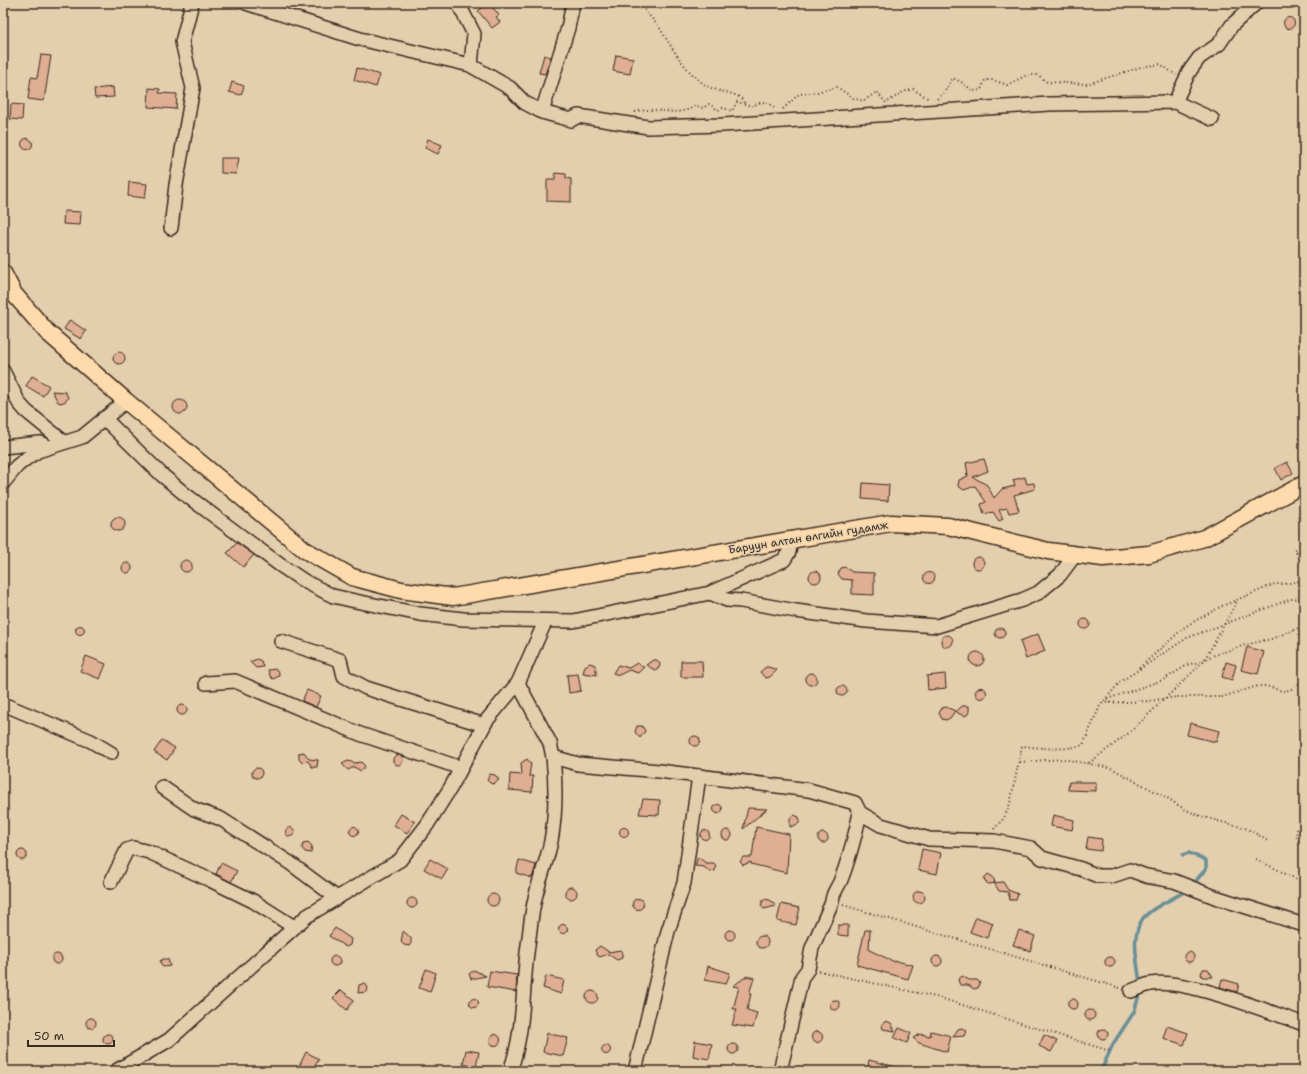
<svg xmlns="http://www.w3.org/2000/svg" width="1307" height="1074" font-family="'Shantell Sans',sans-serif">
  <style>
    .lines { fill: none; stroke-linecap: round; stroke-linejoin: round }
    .stream { stroke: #698f97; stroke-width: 3.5 }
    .building { fill: #e0ae92; stroke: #3b2a1e }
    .minor-casing { stroke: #3b2a1e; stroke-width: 16 }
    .major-casing { stroke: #3b2a1e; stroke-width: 19 }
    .path { stroke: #3b2a1e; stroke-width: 2; stroke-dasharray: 1 3; stroke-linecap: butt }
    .minor { stroke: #e3cead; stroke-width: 13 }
    .major { stroke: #fedbac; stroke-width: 16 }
    .labels { text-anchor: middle; stroke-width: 3; stroke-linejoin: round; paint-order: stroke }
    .street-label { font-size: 11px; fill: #3b2a1e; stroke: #e3cead }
  </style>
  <rect width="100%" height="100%" fill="#e3cead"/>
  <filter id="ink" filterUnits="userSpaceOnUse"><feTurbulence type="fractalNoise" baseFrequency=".025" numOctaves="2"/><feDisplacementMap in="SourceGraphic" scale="8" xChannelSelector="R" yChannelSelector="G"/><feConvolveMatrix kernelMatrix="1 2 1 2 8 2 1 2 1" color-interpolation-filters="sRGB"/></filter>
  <g filter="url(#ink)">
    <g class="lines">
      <g class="stream">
        <path d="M1183,855l6,-2 17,7v9l-13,15"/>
        <path d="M1140,984c-2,-21 -11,-49 4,-67 11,-12 30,-18 43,-27"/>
        <path d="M1101,1071l12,-27 21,-32 6,-20"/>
      </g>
    </g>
    <g class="building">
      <path d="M489,3l10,12 -3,2 4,5 -8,6 -14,-17z"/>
      <circle cx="1289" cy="23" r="5.5"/>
      <path d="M41,55l10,1 -7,45 -16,-2 3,-22 6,1z"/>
      <path d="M544,55l7,2 -6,17 -6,-1z"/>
      <path d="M616,55l17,3 -3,16 -17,-3z"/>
      <path d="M357,68l23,7 -4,12 -22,-7z"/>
      <path d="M232,82l12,4 -3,9 -12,-3z"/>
      <path d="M113,87l1,10 -19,1 -1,-9z"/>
      <path d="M149,88l11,1 -1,4 18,1 -1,15 -28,-2z"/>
      <path d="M11,104l12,1 -1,15 -12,-1z"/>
      <circle cx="27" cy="144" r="5.5"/>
      <path d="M428,139l14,6 -4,9 -13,-6z"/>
      <path d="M221,158h18l-3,16 -15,-1z"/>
      <path d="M555,173l11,1v4l5,1v23l-24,-1v-22h8z"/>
      <path d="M129,182l18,2 -2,14 -17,-2z"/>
      <path d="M64,211l17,1 -1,13 -17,-1z"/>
      <path d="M70,320l16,11 -5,8 -17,-10z"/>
      <circle cx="119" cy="358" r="6"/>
      <path d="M32,376l17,10 -6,10 -17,-10z"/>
      <path d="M52,391l13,1 3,5 -2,4 -5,2 -3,-1z"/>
      <circle cx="180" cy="407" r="7"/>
      <path d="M984,459l4,12 -15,6 14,8 7,13 8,-9 13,-3 -2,-6 12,-3 2,7 7,-1 1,6 -21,6 5,16 -10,2 -2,-5 -8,2 4,9 -4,2 -6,-9 -9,2 -3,-10 5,-2 -11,-16 -11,4 -6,-4 1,-6 9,-4 -2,-3 2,2 -2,-12z"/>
      <path d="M1287,462l6,11 -12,7 -6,-12z"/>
      <path d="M863,483l26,2 -1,16 -26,-2z"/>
      <circle cx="118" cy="524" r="7"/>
      <path d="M237,543l17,12 -11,12 -16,-14z"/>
      <circle cx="978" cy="563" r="6"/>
      <circle cx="186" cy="566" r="6"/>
      <circle cx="127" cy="568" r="5"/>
      <path d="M845,567l7,5 22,1v22l-22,-1v-14l-10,-1 -4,-5 3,-6z"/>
      <circle cx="815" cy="577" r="6"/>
      <circle cx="929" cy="578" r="5.5"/>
      <circle cx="1085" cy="624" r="5"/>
      <circle cx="80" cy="630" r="4.5"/>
      <circle cx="1000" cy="633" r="5"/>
      <path d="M1038,634l7,17 -19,8 -6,-18z"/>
      <circle cx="947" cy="641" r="6"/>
      <path d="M1247,647l17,5 -6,22 -17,-4z"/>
      <circle cx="977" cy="659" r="7"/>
      <path d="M86,656l20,8 -6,15 -20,-8z"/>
      <path d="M257,659l4,2 2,6 -7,1 -6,-6z"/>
      <path d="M653,660h4l3,4 -1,4 -4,2 -9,-5z"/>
      <path d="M681,661h21l1,16h-22z"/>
      <path d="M1226,662l10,3 -4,15 -10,-3z"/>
      <path d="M590,663l5,2 2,10 -14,-2 2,-7z"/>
      <path d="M637,663l7,4 -6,6 -9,-3 -10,5 -6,-2 5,-8 11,3z"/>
      <path d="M766,667h2l9,3 -7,7 -5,1 -5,-6z"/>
      <path d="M276,669l3,4v3l-6,3 -3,-3 -2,-6z"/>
      <circle cx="811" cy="679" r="6"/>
      <path d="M578,674l3,17 -12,2 -2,-18z"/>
      <path d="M945,674l1,14 -18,2 -1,-14z"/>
      <circle cx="842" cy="691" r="5"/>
      <circle cx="981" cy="693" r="5.5"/>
      <path d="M307,690l14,6 -5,11 -14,-6z"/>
      <circle cx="182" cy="710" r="5"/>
      <path d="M962,706h7v7l-2,2 -3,1 -8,-4z"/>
      <path d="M946,707l9,4 -5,7 -4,2 -4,-1 -3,-6 3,-5z"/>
      <path d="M1190,723l29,8 -3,11 -29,-7z"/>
      <path d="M637,726h5l3,5 -5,7 -5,-6z"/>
      <circle cx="695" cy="741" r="5"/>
      <path d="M162,740l13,8 -8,12 -13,-8z"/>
      <path d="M304,752l5,7 9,1 -1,7h-5l-4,-6 -7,1 -2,-3v-6z"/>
      <circle cx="398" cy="760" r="5"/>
      <path d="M527,759l4,5 -2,12h4l-1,16 -23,-2 1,-16 12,1 -1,-12z"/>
      <path d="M348,761l7,2 6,-1 4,4 -4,5 -7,-4 -6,3 -6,-6z"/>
      <circle cx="257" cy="773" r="5"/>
      <path d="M490,774l5,1 4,5 -6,4 -3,-1 -3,-3z"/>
      <path d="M1069,782h27v9l-28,-1z"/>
      <path d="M643,799l17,1 -1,15 -20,-1z"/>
      <circle cx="718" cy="809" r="4.5"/>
      <path d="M748,808l19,1 -24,20z"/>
      <path d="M401,814l14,8 -8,11 -13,-8z"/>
      <path d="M794,815l5,2 1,5 -2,2 -8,3v-9z"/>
      <path d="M1053,815l21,5 -2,10 -21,-4z"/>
      <circle cx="354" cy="831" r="4.5"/>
      <path d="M756,827l33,7 -2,39 -36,-9v-2l-8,3 -3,-3 3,-5h9z"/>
      <circle cx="290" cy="832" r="4.5"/>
      <circle cx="624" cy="832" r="4.5"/>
      <circle cx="727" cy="835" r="5"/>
      <circle cx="705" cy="835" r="4.5"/>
      <circle cx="823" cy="838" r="5"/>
      <path d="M1088,837l14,2 -1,12 -15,-2z"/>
      <path d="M308,842l4,4 -1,7 -6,-1 -3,-4 1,-5z"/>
      <path d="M922,849l19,4 -4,21 -19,-4z"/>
      <circle cx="22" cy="855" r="5"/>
      <path d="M698,857l8,6h8l2,3 -1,5 -5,1 -6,-5 -9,-1z"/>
      <path d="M430,859l18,10 -6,10 -18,-10z"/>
      <path d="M519,860l17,5 -4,13 -16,-5z"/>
      <path d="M221,863l16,8 -6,11 -15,-8z"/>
      <path d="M988,874l5,3 2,6 -6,1 -4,-2 -1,-4z"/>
      <path d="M1003,882l5,8 10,4 -2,6h-6l-2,-8 -9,-1 -5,-8z"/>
      <circle cx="571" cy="893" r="6"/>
      <circle cx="919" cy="897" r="6"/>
      <circle cx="493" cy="900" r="6"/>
      <circle cx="412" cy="903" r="5"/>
      <circle cx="638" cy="904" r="5.5"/>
      <path d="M764,899l6,1 6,6 -12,3 -3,-4z"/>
      <path d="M781,904l19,4 -4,17 -19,-4z"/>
      <path d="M976,917l17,6 -6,15 -17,-6z"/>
      <circle cx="563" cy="929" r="4.5"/>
      <path d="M838,925h10v11l-10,-1z"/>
      <path d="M335,928l16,11 -1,6 -4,2 -17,-11z"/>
      <circle cx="730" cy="935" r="5"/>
      <path d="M865,930h5l-1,20 26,12 1,-1 17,4 -5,14 -51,-14z"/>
      <path d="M1019,930l16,6 -5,15 -17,-6z"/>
      <path d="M403,931l8,7v5l-2,3 -5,-1 -3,-3z"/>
      <circle cx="762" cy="942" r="6"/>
      <path d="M600,946l9,6 11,-2 2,2v6l-5,2 -9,-6 -8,3 -3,-2 -2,-5z"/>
      <circle cx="1189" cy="957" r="5"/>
      <circle cx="57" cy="959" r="5"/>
      <circle cx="335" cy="961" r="5"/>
      <circle cx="937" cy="961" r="5"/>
      <circle cx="1110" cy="962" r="5"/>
      <path d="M163,959h5l2,7 -7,1 -2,-2 -1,-4z"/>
      <path d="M708,966l22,7 -4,11 -21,-4z"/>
      <path d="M426,969l10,4 -6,19 -11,-4z"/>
      <path d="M1203,969h5l5,8h-11l-1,-3z"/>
      <path d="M474,970l12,6 -15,3 -2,-5z"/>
      <path d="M490,971l27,4 -1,17 -29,-5z"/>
      <path d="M546,976l18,4 -3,14 -18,-6z"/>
      <path d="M747,976l7,2 -5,16h2l-4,16 10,3 -4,15 -21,-3 5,-16h-4l6,-22 -6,-1z"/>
      <path d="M962,976l7,4h8l3,3 -2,5 -4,1 -6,-4h-8l-2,-5z"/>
      <path d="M1222,979l17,5 -2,8 -17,-5z"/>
      <path d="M365,983l3,5 -1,4 -9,1 1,-8z"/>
      <path d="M341,990l13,10 -7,10 -14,-12z"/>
      <circle cx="592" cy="997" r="6"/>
      <circle cx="474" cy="1003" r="4.5"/>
      <circle cx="1073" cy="1004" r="5"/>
      <circle cx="835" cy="1005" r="5"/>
      <circle cx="1090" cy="1015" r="5"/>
      <circle cx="91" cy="1023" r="5"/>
      <path d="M886,1021l5,2 4,8 -12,-2 -1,-5z"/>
      <path d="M1167,1026l21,7 -4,12 -21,-7z"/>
      <path d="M899,1028l12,5 -4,10 -13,-5z"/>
      <path d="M962,1028l4,3 -2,5 -11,1 5,-8z"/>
      <circle cx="1103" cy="1034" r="5"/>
      <path d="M931,1031l20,5 -4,16 -28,-9 -6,-5 7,-4 10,2z"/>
      <circle cx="817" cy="1037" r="5.5"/>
      <path d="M547,1033l21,5 -5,18 -20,-4z"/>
      <circle cx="108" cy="1039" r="5"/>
      <circle cx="495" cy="1040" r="5.5"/>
      <path d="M1044,1035l13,6 -6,11 -12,-6z"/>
      <path d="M695,1041l17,3 -3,15 -16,-3z"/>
      <circle cx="733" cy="1049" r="5"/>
      <circle cx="606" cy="1050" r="4.5"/>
      <path d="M466,1050l13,2 -3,15 -13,-3z"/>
      <path d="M306,1052l13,7 -7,12h-15z"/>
      <path d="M869,1060l31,8v3h-33z"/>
    </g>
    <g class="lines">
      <defs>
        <g id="minor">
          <path d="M246,3l114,36 110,26 40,23 15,15 17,9 29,8 7,-4 70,11 75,-2 326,-21 126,-2 37,17"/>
          <path d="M458,3l16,31 -3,31"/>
          <path d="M1175,102l14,-30 10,-14 20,-14 13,-19 24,-22"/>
          <path d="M542,112l26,-84 5,-25"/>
          <path d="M171,228l5,-43 17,-97 -11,-46 10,-39"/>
          <path d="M3,371l16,32 7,8 38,31"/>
          <path d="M104,418l58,57 24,20 94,70 24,16 29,15 22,5 65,13 43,5 110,2 137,-28 74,-33 5,-8 2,-12"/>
          <path d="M3,447l37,-4 9,4"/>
          <path d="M3,483l14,-17 10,-8 11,-7 44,-14 44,-36"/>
          <path d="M710,593l17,7 14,1 55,10 70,10 71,5 85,-26 16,-7 22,-18 15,-20"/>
          <path d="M281,641l59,19 4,16 22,12 118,37"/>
          <path d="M206,683l29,-2 125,53 101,34"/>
          <path d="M518,683l32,60 3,14 25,7 81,7 150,19 46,13 5,10 21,12 48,14 65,2 37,7 11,10 39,11 17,7h14l18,-6 16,6 28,5 41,16 89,28"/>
          <path d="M3,704l88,37 20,12"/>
          <path d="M162,787l32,22 27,10 69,44 47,35"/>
          <path d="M111,882l16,-32 6,-2 16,4 61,28 43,21 41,26"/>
          <path d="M1131,991c7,-2 13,-6 20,-7 34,-6 118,28 153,40"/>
          <path d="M116,1071l53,-31 138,-124 93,-56 27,-35 24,-38 36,-67 31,-37 27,-61"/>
          <path d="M510,1071c15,-40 12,-84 18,-126 2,-14 3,-28 6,-42 4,-21 13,-41 17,-62 5,-28 5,-56 2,-84"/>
          <path d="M635,1071l33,-140 16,-48 15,-107"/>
          <path d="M780,1071l22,-94 6,-8 4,-21 20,-46c0,-8 4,-12 8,-20 9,-22 15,-46 20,-69"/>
        </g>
        <path id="major" d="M3,273l11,21 33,38 79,69 179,149 47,27 49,13 52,7 438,-74 57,3 100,25 55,7 46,-4 55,-16 100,-54"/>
      </defs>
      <use href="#minor" class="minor-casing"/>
      <use href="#major" class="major-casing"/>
      <g class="path">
        <path d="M640,3c5,9 13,16 19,24 14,22 26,45 48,59 12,7 34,6 37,17"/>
        <path d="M937,99l6,-5 10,-16 10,5 10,8 8,-1 4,-10h8l14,5 20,-10h11l9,7 40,2 54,-17 19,-3 16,11"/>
        <path d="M783,109l16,-15 18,-2 20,-5 16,11 10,3 14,-9 9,11 17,-11 10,-3 16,10"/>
        <path d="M635,112c24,-7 38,7 61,-6l7,2 6,-4 9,6 5,-2 9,3 5,-9 15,4 10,-4 7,1 7,7"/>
        <path d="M1304,567l-9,-18 9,21"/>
        <path d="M1139,668l47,-42 36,-20 53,-22h10l19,-4"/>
        <path d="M1107,699l56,-19 26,-16 13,-2 7,-5 36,-12 26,-6 33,-13"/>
        <path d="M1102,703l47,-2 28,-4h45l36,-11h8l16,5 8,-1 11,-7 3,1"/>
        <path d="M1020,762l43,-3 48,9 58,31 15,10 16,7 48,13 20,12"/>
        <path d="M1089,763l40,-30 68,-65 11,-14 29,-53"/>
        <path d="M994,829l10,-11 6,-14 12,-58c21,2 40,5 61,-1l17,-39 20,-24 67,-44 104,-39 13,-1"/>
        <path d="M1303,848c-10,-13 -8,-18 1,-31"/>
        <path d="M1256,859l48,24"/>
        <path d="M843,905l277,83"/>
        <path d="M819,971l121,27 170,53"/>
        <path d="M793,1066l20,5"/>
      </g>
      <use href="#minor" class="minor"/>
      <use href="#major" class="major"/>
    </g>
  </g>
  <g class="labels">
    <g class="street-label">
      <text transform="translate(808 537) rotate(-9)" y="4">Баруун алтан өлгийн гудамж</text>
    </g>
  </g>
  <rect width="1307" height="1074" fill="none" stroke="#e3cead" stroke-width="16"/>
  <rect x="8" y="8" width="1291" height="1058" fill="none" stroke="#3b2a1e" stroke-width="1.5" filter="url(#ink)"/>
  <path d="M28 1040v6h86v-6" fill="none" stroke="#3b2a1e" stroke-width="2"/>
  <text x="34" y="1040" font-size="12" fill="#3b2a1e" stroke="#e3cead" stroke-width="3" paint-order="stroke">50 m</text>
</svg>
